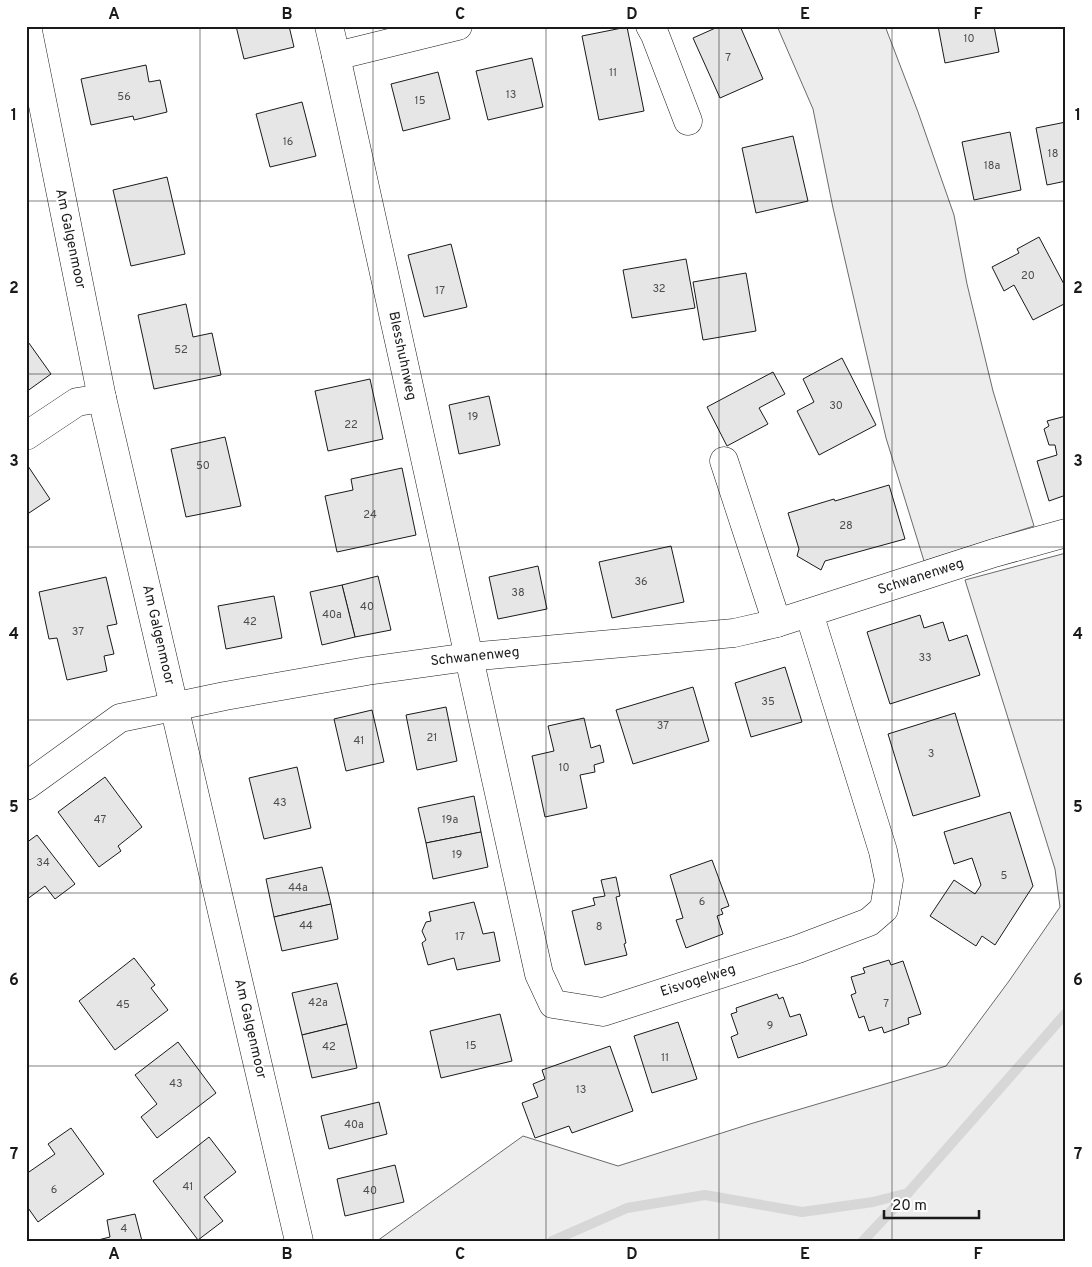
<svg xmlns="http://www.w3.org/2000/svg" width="1092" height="1267" font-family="Overpass,sans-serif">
	<rect width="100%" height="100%" fill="#fff"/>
	<!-- built -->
	<g fill="#ededed" stroke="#6a6a6a">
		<path d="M777 26H885L918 112 954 215 967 284 993 391 1034 526 924 561 886 438 833 208 813 109Z"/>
		<path d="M1066 553V1241H377L523 1136 618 1166 750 1124 946 1066 1009 981 1060 907 1055 869 965 580Z"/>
	</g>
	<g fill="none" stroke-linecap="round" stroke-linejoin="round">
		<!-- stream -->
		<g stroke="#d7d7d7" stroke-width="10">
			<path d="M552 1241 627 1208 705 1195 802 1212 873 1202 908 1193"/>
			<path d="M863 1241 908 1193 1066 1013"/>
		</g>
	</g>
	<!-- building -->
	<g fill="#e6e6e6" stroke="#1a1a1a">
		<path d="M236 26H289L294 47 244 59Z"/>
		<path d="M720 26H740L763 79 720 98 693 38Z"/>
		<path d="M938 26H994L999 52 945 63Z"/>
		<path d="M627 27 644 111 599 120 582 36Z"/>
		<path d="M532 58 543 107 488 120 476 71Z"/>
		<path d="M146 65 149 82 160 80 167 112 134 120 133 116 91 125 81 79Z"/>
		<path d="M438 72 450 119 403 131 391 84Z"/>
		<path d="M302 102 316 156 270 167 256 114Z"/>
		<path d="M1066 122V181L1047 185 1036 128Z"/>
		<path d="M1010 132 1021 190 974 200 962 142Z"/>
		<path d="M793 136 808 201 756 213 742 148Z"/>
		<path d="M167 177 185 254 131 266 113 190Z"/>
		<path d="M1039 237 1066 288V303L1033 320 1014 285 1004 291 992 267 1019 253 1017 249Z"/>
		<path d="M451 244 467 307 424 317 408 255Z"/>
		<path d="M686 259 695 308 632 318 623 270Z"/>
		<path d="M746 273 756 331 703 340 693 282Z"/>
		<path d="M186 304 193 337 212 333 221 375 154 389 138 315Z"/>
		<path d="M26 339 51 374 26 392Z"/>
		<path d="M842 358 876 425 819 455 797 411 814 402 803 379Z"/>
		<path d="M773 372 785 394 759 408 768 424 727 446 707 407Z"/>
		<path d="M370 379 383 439 328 451 315 391Z"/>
		<path d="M489 396 500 445 459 454 449 405Z"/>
		<path d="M1066 416V495L1049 501 1037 461 1057 455 1055 445H1049L1044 429 1049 426 1047 421Z"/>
		<path d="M225 437 241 506 186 517 171 449Z"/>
		<path d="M28 466 50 499 26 515V468Z"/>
		<path d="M402 468 416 535 337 552 325 496 353 490 351 479Z"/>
		<path d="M889 485 905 539 825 561 821 570 797 556 799 549 788 513 834 499 835 501Z"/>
		<path d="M671 546 684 602 612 618 599 562Z"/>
		<path d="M538 566 547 609 498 619 489 577Z"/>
		<path d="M378 576 391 630 355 637 342 585Z"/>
		<path d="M106 577 117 624 107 626 114 654 104 656 107 671 67 680 57 638 49 639 39 592Z"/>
		<path d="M342 585 355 637 322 645 310 592Z"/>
		<path d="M274 596 282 638 226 649 218 606Z"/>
		<path d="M920 615 924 628 943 622 949 641 967 635 980 675 890 704 867 632Z"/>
		<path d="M785 667 802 722 751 737 735 683Z"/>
		<path d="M693 687 709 741 633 764 616 710Z"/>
		<path d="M446 707 457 761 417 770 406 715Z"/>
		<path d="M372 710 384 762 346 771 334 719Z"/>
		<path d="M955 713 980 796 913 816 888 734Z"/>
		<path d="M584 718 591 748 600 745 604 762 594 765 595 772 580 775 587 808 545 817 532 756 554 751 548 726Z"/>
		<path d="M297 767 311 828 264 839 249 778Z"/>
		<path d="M105 777 142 827 118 846 121 851 99 867 58 812Z"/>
		<path d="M474 796 481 832 426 843 418 808Z"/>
		<path d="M1010 812 1033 886 995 945 982 936 976 946 930 916 954 880 975 894 981 885 972 858 954 864 944 832Z"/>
		<path d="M481 832 488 867 433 879 426 843Z"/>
		<path d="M37 835 75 884 55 899 45 886 26 900V843Z"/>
		<path d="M712 860 729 906 721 909 723 914 717 916 723 934 686 948 676 920 683 918 670 875Z"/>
		<path d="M322 867 331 904 274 917 266 879Z"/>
		<path d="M616 877 620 896 616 897 626 943 624 944 627 955 585 965 572 911 595 905 593 898 605 896 601 880Z"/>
		<path d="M474 902 483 934 494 932 500 961 457 970 454 958 428 965 422 943 426 940 422 931 426 922 431 921 429 912Z"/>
		<path d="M331 904 338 939 282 951 274 917Z"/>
		<path d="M134 958 155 985 151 988 168 1010 115 1050 79 1001Z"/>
		<path d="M889 960 891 965 903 961 921 1014 908 1018 909 1024 884 1033 882 1027 869 1031 864 1016 859 1018 851 995 856 993 851 977 865 973 863 968Z"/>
		<path d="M337 983 347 1024 302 1035 292 993Z"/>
		<path d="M777 994 779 999 783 997 790 1017 800 1014 807 1035 738 1058 731 1037 738 1034 731 1014 737 1012 736 1008Z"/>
		<path d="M500 1014 512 1061 441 1078 430 1031Z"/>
		<path d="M678 1022 697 1079 652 1093 634 1036Z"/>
		<path d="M347 1024 357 1068 312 1078 302 1035Z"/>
		<path d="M178 1042 216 1093 157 1138 141 1117 157 1104 135 1075Z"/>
		<path d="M610 1046 633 1111 572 1133 569 1126 535 1138 522 1103 538 1097 533 1084 545 1079 542 1070Z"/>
		<path d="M379 1102 387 1134 329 1149 321 1116Z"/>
		<path d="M71 1128 104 1174 38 1222 26 1205V1174L55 1154 48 1144Z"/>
		<path d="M209 1137 236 1172 204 1197 223 1221 198 1240 153 1181Z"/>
		<path d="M395 1165 404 1202 345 1216 337 1179Z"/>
		<path d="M135 1214 142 1241H94L110 1237 107 1220Z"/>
	</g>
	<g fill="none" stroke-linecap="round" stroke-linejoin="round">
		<defs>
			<g id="minor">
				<path d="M27 26 102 398 299 1241"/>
				<path d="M329 26 336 56"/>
				<path d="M458 26 336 56 539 974 553 1004 603 1012 798 949 869 922 884 909 889 880 883 851 809 613"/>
				<path d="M650 26 655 35 688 121"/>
				<path d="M26 436 77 402 102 398"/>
				<path d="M724 461 777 623"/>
				<path d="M26 786 120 718 225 696 367 671 468 657 734 633 777 623 994 553 1066 533"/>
			</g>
		</defs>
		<!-- minor casing -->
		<use href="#minor" stroke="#1a1a1a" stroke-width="29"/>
		<!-- minor -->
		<use href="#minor" stroke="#fff" stroke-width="28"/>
	</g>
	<!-- grid -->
	<path fill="none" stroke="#1a1a1a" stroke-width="1" stroke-opacity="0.55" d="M200 26V1241M373 26V1241M546 26V1241M719 26V1241M892 26V1241M26 201H1066M26 374H1066M26 547H1066M26 720H1066M26 893H1066M26 1066H1066"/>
	<g text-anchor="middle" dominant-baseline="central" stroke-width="4" stroke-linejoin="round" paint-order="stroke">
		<!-- number labels -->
		<g font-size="11" fill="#4d4d4d">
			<text x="969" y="39">10</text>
			<text x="728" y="58">7</text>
			<text x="613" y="73">11</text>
			<text x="511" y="95">13</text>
			<text x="124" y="97">56</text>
			<text x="420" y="101">15</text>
			<text x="288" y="142">16</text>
			<text x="1053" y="154">18</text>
			<text x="992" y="166">18a</text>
			<text x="1028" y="276">20</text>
			<text x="659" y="289">32</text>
			<text x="440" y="291">17</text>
			<text x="181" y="350">52</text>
			<text x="836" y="406">30</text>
			<text x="473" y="417">19</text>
			<text x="351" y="425">22</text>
			<text x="203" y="466">50</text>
			<text x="370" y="515">24</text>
			<text x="846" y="526">28</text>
			<text x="641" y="582">36</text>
			<text x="518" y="593">38</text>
			<text x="367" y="607">40</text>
			<text x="332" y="615">40a</text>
			<text x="250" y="622">42</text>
			<text x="78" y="632">37</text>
			<text x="925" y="658">33</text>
			<text x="768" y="702">35</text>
			<text x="663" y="726">37</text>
			<text x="432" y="738">21</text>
			<text x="359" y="741">41</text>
			<text x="931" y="754">3</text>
			<text x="564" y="768">10</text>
			<text x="280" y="803">43</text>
			<text x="100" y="820">47</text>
			<text x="450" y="820">19a</text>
			<text x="457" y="855">19</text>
			<text x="43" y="863">34</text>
			<text x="1004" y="876">5</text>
			<text x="298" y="888">44a</text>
			<text x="702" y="902">6</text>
			<text x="306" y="926">44</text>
			<text x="599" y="927">8</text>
			<text x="460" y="937">17</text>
			<text x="318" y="1003">42a</text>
			<text x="886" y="1004">7</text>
			<text x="123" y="1005">45</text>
			<text x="770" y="1026">9</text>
			<text x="471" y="1046">15</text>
			<text x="329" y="1047">42</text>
			<text x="665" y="1058">11</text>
			<text x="176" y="1084">43</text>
			<text x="581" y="1090">13</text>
			<text x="354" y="1125">40a</text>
			<text x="188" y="1187">41</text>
			<text x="54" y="1190">6</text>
			<text x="370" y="1191">40</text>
			<text x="124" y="1229">4</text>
		</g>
		<!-- street labels -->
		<g font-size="14" fill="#1a1a1a" stroke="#fff">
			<text transform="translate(70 239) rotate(78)">Am Galgenmoor</text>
			<text transform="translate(402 356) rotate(78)">Blesshuhnweg</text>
			<text transform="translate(921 577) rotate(-18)">Schwanenweg</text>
			<text transform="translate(158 635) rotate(77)">Am Galgenmoor</text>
			<text transform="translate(475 657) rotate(-6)">Schwanenweg</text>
			<text transform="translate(698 981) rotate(-18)">Eisvogelweg</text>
			<text transform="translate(250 1029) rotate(77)">Am Galgenmoor</text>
		</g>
	</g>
	<!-- border -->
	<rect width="1092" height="1267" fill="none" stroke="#ffffff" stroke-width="55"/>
	<!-- scale -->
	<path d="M884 1210v8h95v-8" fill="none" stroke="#1a1a1a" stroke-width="2.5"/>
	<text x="892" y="1210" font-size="15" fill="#1a1a1a" stroke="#ffffff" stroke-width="4" paint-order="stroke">20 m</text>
	<rect x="28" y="28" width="1036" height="1212" fill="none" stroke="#1a1a1a" stroke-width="2"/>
	<g font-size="16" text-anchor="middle" font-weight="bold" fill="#1a1a1a">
		<text x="114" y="19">A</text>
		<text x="287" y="19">B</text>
		<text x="460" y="19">C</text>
		<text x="632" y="19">D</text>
		<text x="805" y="19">E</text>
		<text x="978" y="19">F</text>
		<text x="14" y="120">1</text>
		<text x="1078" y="120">1</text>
		<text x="14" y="293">2</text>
		<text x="1078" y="293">2</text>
		<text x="14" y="466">3</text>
		<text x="1078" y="466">3</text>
		<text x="14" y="639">4</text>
		<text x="1078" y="639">4</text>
		<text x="14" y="812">5</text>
		<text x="1078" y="812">5</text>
		<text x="14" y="985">6</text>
		<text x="1078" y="985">6</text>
		<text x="14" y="1159">7</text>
		<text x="1078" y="1159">7</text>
		<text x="114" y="1259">A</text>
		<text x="287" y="1259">B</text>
		<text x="460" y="1259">C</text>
		<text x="632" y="1259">D</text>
		<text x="805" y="1259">E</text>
		<text x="978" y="1259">F</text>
	</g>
</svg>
